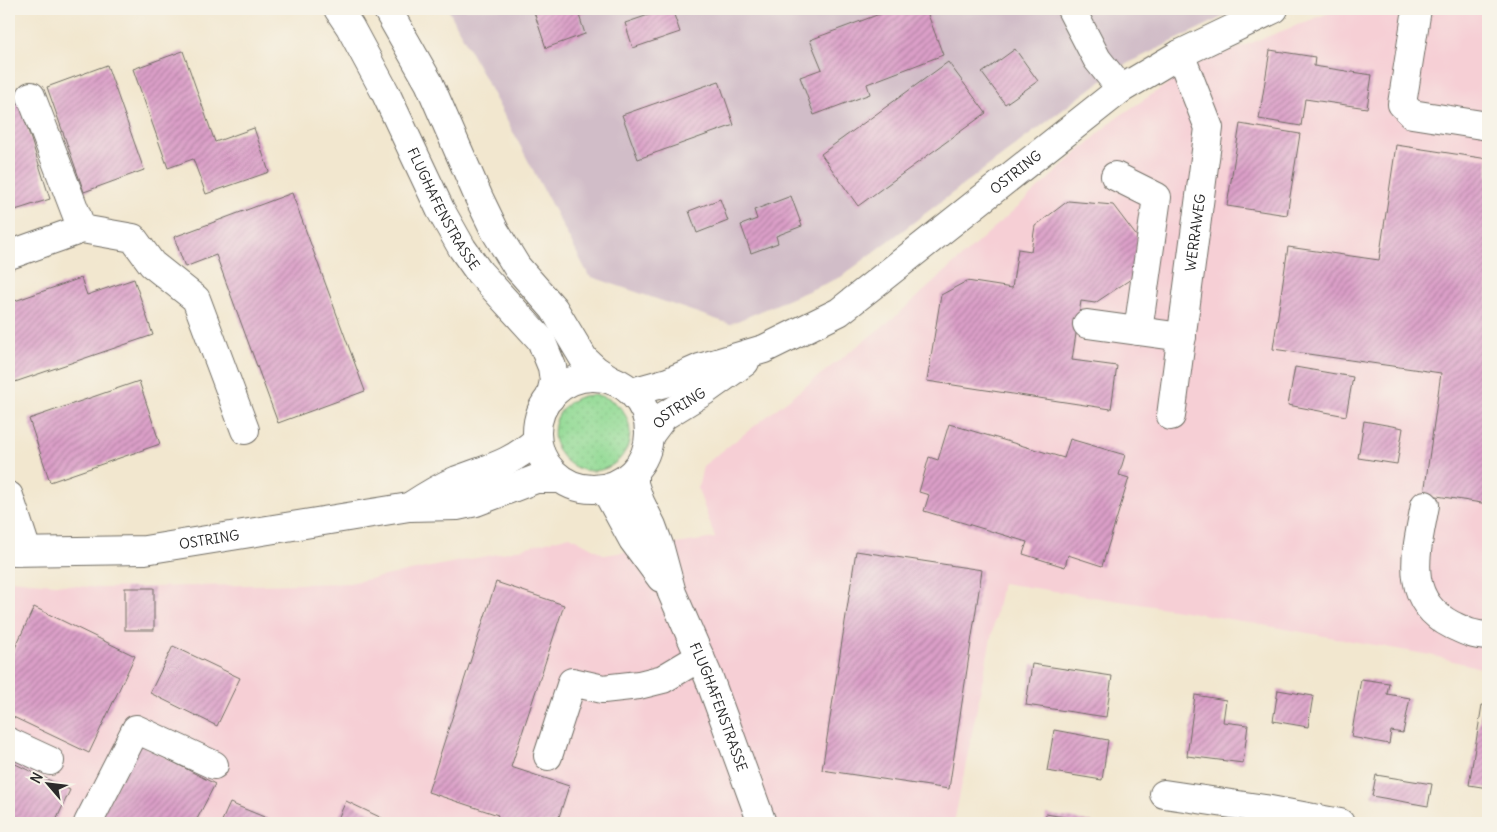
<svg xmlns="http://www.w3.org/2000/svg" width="1497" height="832" font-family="Delius,sans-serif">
	<defs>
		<pattern id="grass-dots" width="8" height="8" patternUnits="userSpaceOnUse" patternTransform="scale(1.25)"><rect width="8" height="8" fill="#92da94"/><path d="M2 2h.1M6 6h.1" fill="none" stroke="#7ebb80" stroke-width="1.8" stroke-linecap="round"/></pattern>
		<pattern id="building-hatch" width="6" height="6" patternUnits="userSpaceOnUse" patternTransform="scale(1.25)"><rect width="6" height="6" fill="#db9fc8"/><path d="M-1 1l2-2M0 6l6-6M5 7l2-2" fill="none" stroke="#b282a3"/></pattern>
	</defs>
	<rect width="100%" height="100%" fill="#f7f3e8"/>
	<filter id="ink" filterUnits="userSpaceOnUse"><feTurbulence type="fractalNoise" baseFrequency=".02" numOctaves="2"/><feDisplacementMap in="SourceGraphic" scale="10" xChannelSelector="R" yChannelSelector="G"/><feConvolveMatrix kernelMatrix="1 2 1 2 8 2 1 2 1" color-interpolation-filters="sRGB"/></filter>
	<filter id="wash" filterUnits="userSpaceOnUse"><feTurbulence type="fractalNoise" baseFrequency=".0096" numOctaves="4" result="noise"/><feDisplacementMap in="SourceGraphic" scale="20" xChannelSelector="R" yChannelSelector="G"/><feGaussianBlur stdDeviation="1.12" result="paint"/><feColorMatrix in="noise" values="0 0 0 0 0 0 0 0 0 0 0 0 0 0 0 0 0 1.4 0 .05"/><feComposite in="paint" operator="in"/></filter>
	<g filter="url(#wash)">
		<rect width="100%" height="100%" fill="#f2e7cf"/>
		<!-- built -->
		<path fill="#f6cfd5" d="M1339 9H1488V670L1430 655 1185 611 1002 583 954 823H9V580L100 588 349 583 507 552 570 536 605 555 715 538 698 489 703 466 896 316 1115 119 1199 63Z"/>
		<!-- industrial -->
		<path fill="#d1bdc8" d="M448 9H1239L1118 68 841 277 730 324 589 276Z"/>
		<!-- grass -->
		<circle fill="url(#grass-dots)" stroke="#5e8260" cx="592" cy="433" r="38"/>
		<g id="blocks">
			<!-- building -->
			<g fill="url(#building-hatch)">
				<path d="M533 9H596L579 15 585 34 546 48Z"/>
				<path d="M666 9H672L680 32 633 48 625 23Z"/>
				<path d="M893 9H926L943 55 867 84 870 94 814 115 800 77 822 69 810 40Z"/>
				<path d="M1015 49 1038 81 1005 104 982 73Z"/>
				<path d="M1270 50 1315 57 1314 66 1372 75 1367 108 1305 99 1301 126 1259 119Z"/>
				<path d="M183 51 215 142 254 128 269 172 206 194 193 159 168 168 133 69Z"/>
				<path d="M948 62 986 113 858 206 821 154Z"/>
				<path d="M107 65 144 170 84 192 47 87Z"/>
				<path d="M719 81 734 125 638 159 622 115Z"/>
				<path d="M14 86 50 199 9 212V88Z"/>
				<path d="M1240 124 1300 134 1287 215 1227 206Z"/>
				<path d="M1396 145 1488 159V504L1424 494 1441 373 1273 349 1288 247 1379 260Z"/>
				<path d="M292 193 365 391 278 423 216 255 185 267 174 237Z"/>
				<path d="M791 196 802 226 776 236 778 243 751 253 741 225 757 219 754 210Z"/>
				<path d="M720 199 728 221 697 233 689 211Z"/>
				<path d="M1068 201 1113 205 1138 238 1131 279 1095 303 1081 301 1072 360 1117 366 1111 409 927 381 941 295 967 281 1012 288 1018 249 1031 251 1035 226Z"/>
				<path d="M81 278 87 295 134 279 153 335 9 384V303Z"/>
				<path d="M1295 367 1353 377 1346 416 1288 405Z"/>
				<path d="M139 381 160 444 50 482 29 419Z"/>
				<path d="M1364 421 1403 428 1397 464 1358 458Z"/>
				<path d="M949 424 1064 458 1070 439 1125 455 1119 475 1129 478 1102 566 1068 555 1065 567 1023 554 1027 542 924 511 929 495 919 492 929 457 938 460Z"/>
				<path d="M856 551 982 570 949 789 822 770Z"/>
				<path d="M496 582 564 605 511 767 569 786 557 823H495L498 815 428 792Z"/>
				<rect x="125" y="588" width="29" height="42"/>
				<path d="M34 607 135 656 89 753 9 715V661Z"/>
				<path d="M173 646 240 678 217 726 150 693Z"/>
				<path d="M1032 664 1112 676 1106 717 1026 705Z"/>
				<path d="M1361 679 1389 683 1387 694 1410 698 1403 733 1391 731 1389 744 1351 737Z"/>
				<path d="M1278 690 1313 696 1308 727 1273 721Z"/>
				<path d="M1195 695 1226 700 1223 722 1248 725 1243 763 1187 756Z"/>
				<path d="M1482 705 1488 706V788L1469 785Z"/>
				<path d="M1054 730 1108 740 1102 780 1047 771Z"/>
				<path d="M139 744 215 784 195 823H97Z"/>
				<path d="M9 761 70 790 55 823H9Z"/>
				<path d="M1376 775 1432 784 1428 806 1372 796Z"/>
				<path d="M346 801 388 821 386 823H336Z"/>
				<path d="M230 803 279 823H221Z"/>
				<path d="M1046 814 1093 822V823H1045Z"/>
			</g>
		</g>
	</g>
	<g filter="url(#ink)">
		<use href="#blocks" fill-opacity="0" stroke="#716d64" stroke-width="1"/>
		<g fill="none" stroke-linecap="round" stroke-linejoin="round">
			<defs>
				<g id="minor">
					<path id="s1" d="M338 9 350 27 385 92 440 209 462 248 479 272 541 340 552 367 554 381 550 398"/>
					<path d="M387 9 429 83 479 198 495 231 517 267 554 309 584 359 596 370 613 381"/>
					<path d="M1071 9 1097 59 1121 89"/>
					<path d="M1417 9 1402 104 1412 114 1488 126"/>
					<path d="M31 96 82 229"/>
					<path d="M1115 176 1157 197 1138 331"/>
					<path d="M9 255 82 229 133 238 152 264 196 299 245 430"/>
					<path d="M1087 324 1182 337"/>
					<circle cx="593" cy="433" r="56"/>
					<path id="s2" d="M632 392 668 382 700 368 764 349 839 312 1121 89 1180 54 1274 9"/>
					<path id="s3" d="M1171 416 1209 128 1180 54"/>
					<path id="s4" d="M649 436 664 416 703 392 745 362"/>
					<path id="s5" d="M634 472V484L640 502 652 526 659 545 672 593 709 678 762 823"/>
					<path d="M600 489 609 496 633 540 661 578"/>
					<path d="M9 496 27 551"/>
					<path d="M1425 505C1417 550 1401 599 1452 625 1467 632 1472 635 1488 636"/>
					<path d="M409 507C424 497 440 487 457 480 489 468 511 464 537 440"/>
					<path id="s6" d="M9 552 145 550 409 507 457 506 476 502 536 479H560"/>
					<path d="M9 742 50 761"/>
					<path d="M548 756 572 682 603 689 639 685 663 679 700 657"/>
					<path d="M1164 794 1265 809 1340 823"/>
					<path d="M88 823 136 729 214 765"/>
				</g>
			</defs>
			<!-- minor casing -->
			<use href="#minor" stroke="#716d64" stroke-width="30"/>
			<!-- minor -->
			<use href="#minor" stroke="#fff" stroke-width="28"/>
		</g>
	</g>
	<g text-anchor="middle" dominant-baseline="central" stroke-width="4" stroke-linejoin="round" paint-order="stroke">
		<!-- street labels -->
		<g font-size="14" fill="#2b2b2b" stroke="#f7f3e8">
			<text stroke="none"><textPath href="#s2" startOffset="448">OSTRING</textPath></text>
			<text stroke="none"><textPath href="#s1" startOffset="226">FLUGHAFENSTRASSE</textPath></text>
			<text stroke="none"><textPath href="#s3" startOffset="185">WERRAWEG</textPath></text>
			<text stroke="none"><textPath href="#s4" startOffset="42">OSTRING</textPath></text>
			<text stroke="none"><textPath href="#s6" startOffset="201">OSTRING</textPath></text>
			<text stroke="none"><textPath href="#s5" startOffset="251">FLUGHAFENSTRASSE</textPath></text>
		</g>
	</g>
	<!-- margin -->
	<rect width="1497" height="832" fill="none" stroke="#f7f3e8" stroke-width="30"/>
	<!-- north arrow -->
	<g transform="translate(48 784) rotate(298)" stroke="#f7f3e8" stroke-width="4" paint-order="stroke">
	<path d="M0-4L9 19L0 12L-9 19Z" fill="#2b2b2b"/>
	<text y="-8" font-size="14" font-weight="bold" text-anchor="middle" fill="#2b2b2b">N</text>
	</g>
</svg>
